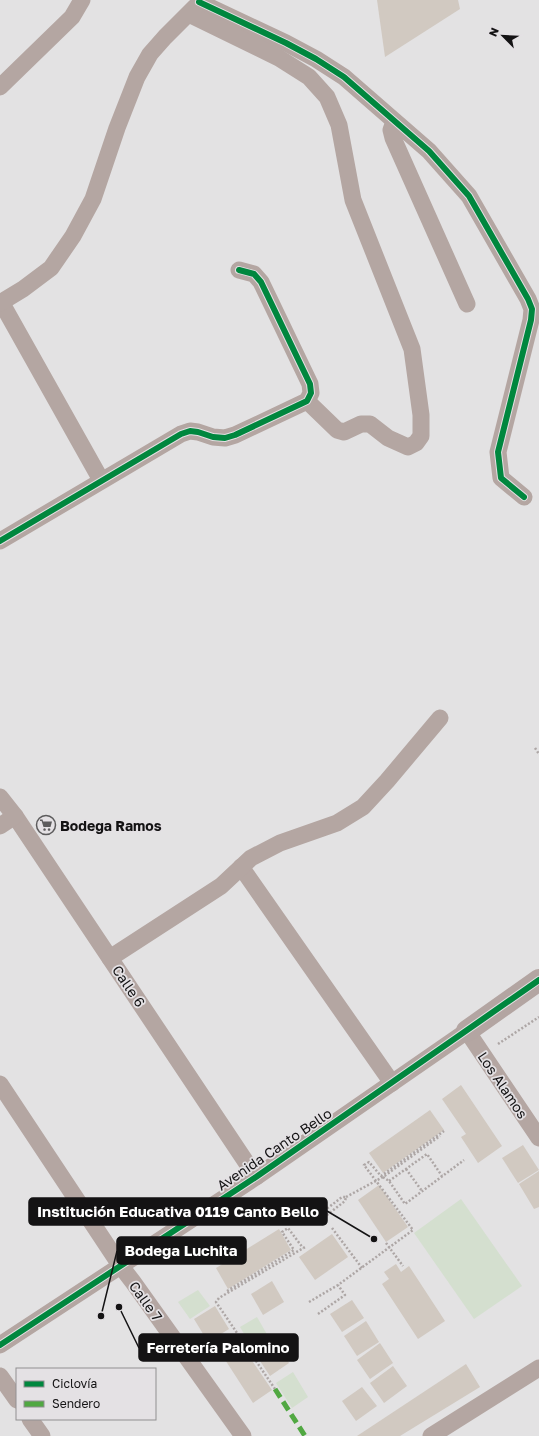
<svg xmlns="http://www.w3.org/2000/svg" width="539" height="1436" font-family="'Golos Text',sans-serif">
	<rect width="100%" height="100%" fill="#e3e2e3"/>
	<!-- green -->
	<g fill="#d4dfcf">
		<path d="M461 1199 522 1286 474 1319 414 1233Z"/>
		<path d="M198 1290 210 1306 190 1319 178 1302Z"/>
		<path d="M257 1317 268 1336 251 1346 240 1327Z"/>
		<path d="M293 1372 308 1397 292 1408 276 1383Z"/>
	</g>
	<!-- building -->
	<g fill="#d1c9c1">
		<path d="M377 0H458L460 9 385 57Z"/>
		<path d="M461 1085 502 1146 478 1163 461 1137 466 1134 442 1099Z"/>
		<path d="M430 1110 444 1130 383 1173 369 1153Z"/>
		<path d="M523 1145 539 1170 518 1183 502 1158Z"/>
		<path d="M539 1171V1207L534 1209 519 1184Z"/>
		<path d="M379 1185 408 1227 386 1242 358 1200Z"/>
		<path d="M279 1229 291 1250 228 1289 216 1268Z"/>
		<path d="M332 1234 348 1257 315 1280 299 1257Z"/>
		<path d="M396 1264 401 1272 409 1266 445 1321 418 1339 382 1284 389 1279 384 1272Z"/>
		<path d="M272 1281 284 1302 263 1315 251 1294Z"/>
		<path d="M352 1300 364 1318 342 1332 330 1314Z"/>
		<path d="M215 1306 229 1329 208 1342 194 1319Z"/>
		<path d="M366 1321 379 1342 357 1356 344 1336Z"/>
		<path d="M240 1343 272 1390 253 1403 222 1355Z"/>
		<path d="M276 1343 289 1363 270 1376 256 1355Z"/>
		<path d="M380 1343 393 1363 370 1379 357 1360Z"/>
		<path d="M466 1364 480 1387 400 1436H357Z"/>
		<path d="M393 1366 407 1386 384 1403 370 1383Z"/>
		<path d="M362 1387 377 1406 356 1421 342 1401Z"/>
	</g>
	<g fill="none" stroke-linecap="round" stroke-linejoin="round">
		<!-- path -->
		<g stroke="#ada6a5" stroke-width="2.5" stroke-dasharray="2 2" stroke-linecap="butt">
			<path d="M535 748 539 754"/>
			<path d="M498 1044 539 1017"/>
			<path d="M406 1169 422 1191"/>
			<path d="M383 1177 389 1181 405 1204 464 1160"/>
			<path d="M389 1181 427 1154 442 1176"/>
			<path d="M346 1197 383 1177 440 1136"/>
			<path d="M324 1211 342 1197H346L345 1201 327 1215"/>
			<path d="M332 1228 362 1268"/>
			<path d="M386 1243 403 1266"/>
			<path d="M227 1291 294 1250 282 1232 288 1228 303 1248"/>
			<path d="M309 1302 338 1285 413 1230 364 1165 369 1162 381 1176 444 1131"/>
			<path d="M318 1314 345 1295 338 1285"/>
			<path d="M275 1389 216 1302 219 1298 305 1247"/>
		</g>
		<!-- street -->
		<g stroke="#b4a6a2" stroke-width="17">
			<path d="M199 2 286 43 316 59 344 77 429 151 469 196 528 299 532 309 531 320 498 452 501 478 524 497"/>
			<path d="M189 14 279 58 309 77 327 97 339 125 353 200 412 349 421 415V436L416 443 408 447 388 438 370 424H361L344 432 337 430 307 401"/>
			<path d="M0 87 72 17 82 0"/>
			<path d="M394 122 391 130 393 138 467 304"/>
			<path d="M1 302 101 480"/>
			<path d="M0 303 23 289 51 268 73 236 93 199 117 128 137 77 150 54 165 37 195 7"/>
			<path d="M0 541 181 434 190 431 198 432 213 437 225 438 235 435 307 401 311 393 310 384 261 282 254 274 239 270"/>
			<path d="M0 797 15 816 256 1177"/>
			<path d="M0 826 15 816"/>
			<path d="M241 867 392 1083"/>
			<path d="M110 958 221 886 251 858 280 843 337 823 363 807 387 781 440 718"/>
			<path d="M0 1084 120 1265 133 1282 243 1436"/>
			<path d="M0 1345 256 1177 467 1031 539 1138"/>
			<path d="M0 1376 17 1400"/>
			<path d="M30 1419 42 1436"/>
			<path d="M431 1436 539 1368"/>
		</g>
		<!-- secondary -->
		<path stroke="#b3a5a2" stroke-width="22" d="M467 1031 539 980"/>
		<!-- quiet -->
		<path stroke="#51a842" stroke-width="5" stroke-dasharray="10 5" stroke-linecap="butt" d="M275 1389 305 1436"/>
		<defs>
			<g id="cycleway">
				<path d="M199 2 286 43 316 59 344 77 429 151 469 196 528 299 532 309 531 320 498 452 501 478 524 497"/>
				<path d="M0 541 181 434 190 431 198 432 213 437 225 438 235 435 307 401 311 393 310 384 261 282 254 274 239 270"/>
				<path d="M0 1345 256 1177 539 980"/>
			</g>
		</defs>
		<!-- cycleway casing -->
		<use href="#cycleway" stroke="#e4e1e4" stroke-width="8"/>
		<!-- cycleway -->
		<use href="#cycleway" stroke="#00873e" stroke-width="6"/>
	</g>
	<!-- icons -->
	<defs>
		<symbol id="supermarket-ring" viewBox="-11 -11 22 22"><circle r="9.5" fill="#e4e1e4" stroke="#5c5b5c" stroke-width="1.5"/><path d="M-6-5.5h2.5l.6 2H6L4.5 2H-2.5L-4.4-4H-6ZM-1.5 3.2a1.3 1.3 0 1 0 .1 0ZM3 3.2a1.3 1.3 0 1 0 .1 0Z" fill="#5c5b5c"/></symbol>
	</defs>
	<g fill-rule="evenodd">
		<use href="#supermarket-ring" x="35" y="814" width="22" height="22"/>
	</g>
	<g text-anchor="middle" dominant-baseline="central" stroke-width="3.5" stroke-linejoin="round" paint-order="stroke">
		<!-- poi labels -->
		<g font-size="14" font-weight="bold" fill="#141314" stroke="#e4e1e4" text-anchor="start">
			<text x="60" y="825">Bodega Ramos</text>
		</g>
		<!-- street labels -->
		<g font-size="14" fill="#141314" stroke="#e4e1e4">
			<text transform="translate(129 986) rotate(56)">Calle 6</text>
			<text transform="translate(503 1085) rotate(56)">Los Alamos</text>
			<text transform="translate(274 1149) rotate(-34)">Avenida Canto Bello</text>
			<text transform="translate(146 1301) rotate(54)">Calle 7</text>
		</g>
	</g>
	<!-- callouts -->
	<path fill="none" stroke="#141314" stroke-width="1.5" d="M374 1239L327 1211M101 1316L117 1251M119 1307L139 1348"/>
	<g fill="#141314" stroke="#e4e1e4" stroke-width="1.5">
		<circle cx="374" cy="1239" r="4"/>
		<circle cx="101" cy="1316" r="4"/>
		<circle cx="119" cy="1307" r="4"/>
	</g>
	<g fill="#141314" stroke="#141314" stroke-width="1.5">
		<rect x="29" y="1198" width="298" height="27" rx="4"/>
		<rect x="117" y="1237" width="129" height="27" rx="4"/>
		<rect x="139" y="1334" width="159" height="27" rx="4"/>
	</g>
	<g font-size="15" text-anchor="middle" font-weight="bold" fill="#fff">
		<text x="178" y="1217">Institución Educativa 0119 Canto Bello</text>
		<text x="181" y="1256">Bodega Luchita</text>
		<text x="218" y="1353">Ferretería Palomino</text>
	</g>
	<!-- legend -->
	<rect x="16" y="1368" width="140" height="52" fill="#e4e1e4" stroke="#918f91"/>
	<rect x="24" y="1381" width="20" height="6" fill="#00873e" stroke="#918f91"/>
	<text x="52" y="1388" font-size="12" fill="#141314">Ciclovía</text>
	<rect x="24" y="1401" width="20" height="6" fill="#51a842" stroke="#918f91"/>
	<text x="52" y="1408" font-size="12" fill="#141314">Sendero</text>
	<!-- north arrow -->
	<g transform="translate(503 36) rotate(294)" stroke="#e4e1e4" stroke-width="3" paint-order="stroke">
	<path d="M0-3L7 15L0 10L-7 15Z" fill="#141314"/>
	<text y="-6" font-size="11" font-weight="bold" text-anchor="middle" fill="#141314">N</text>
	</g>
</svg>
